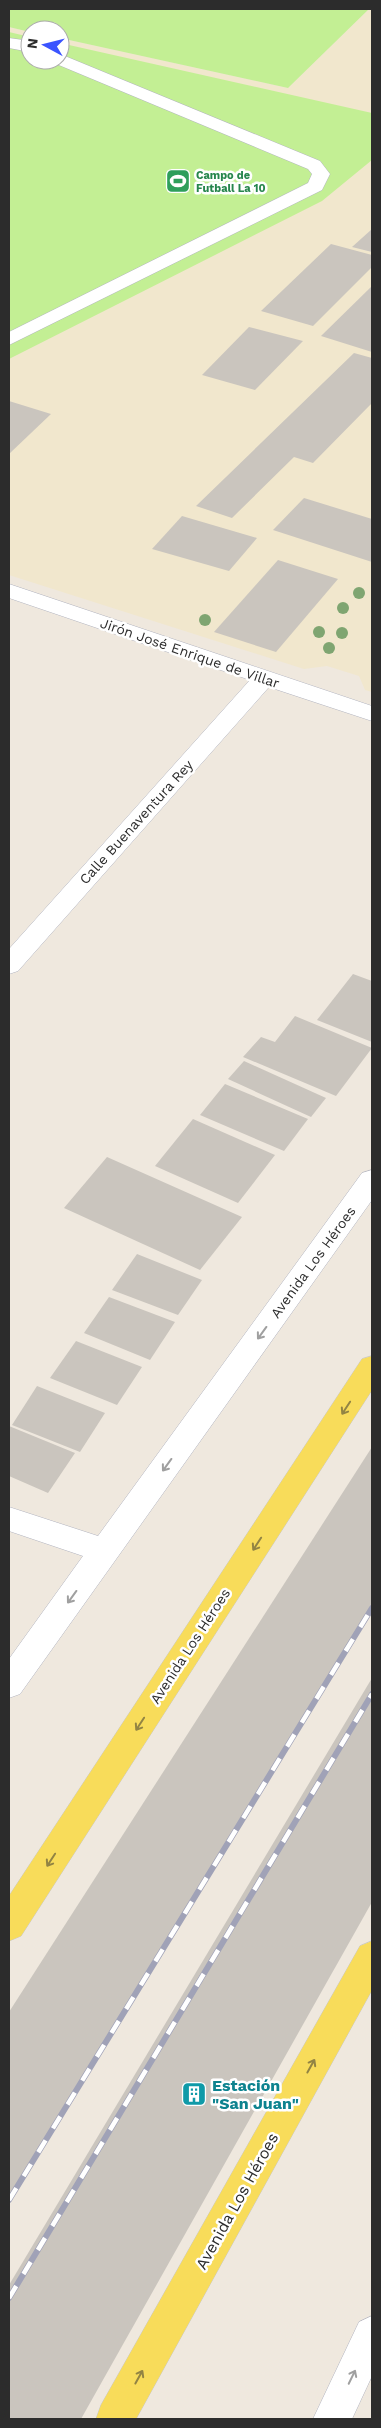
<svg xmlns="http://www.w3.org/2000/svg" width="381" height="2428" font-family="'Work Sans',sans-serif">
	<rect width="100%" height="100%" fill="#efe8de"/>
	<!-- education -->
	<path fill="#f1e7cd" d="M369 9H372V229L353 247 372 252V692L365 690 359 676 327 666 304 669 9 575V27L30 32V60H60V38L288 88Z"/>
	<!-- pitch -->
	<g fill="#c3ef94">
		<path d="M9 9H369L288 88 60 38V30L30 32 9 27Z"/>
		<path d="M9 32 30 37V60H60V43L372 113V160L322 201 9 359Z"/>
	</g>
	<!-- building -->
	<g fill="#cac5be">
		<path d="M372 229V252L352 247Z"/>
		<path d="M331 244 372 255V267L313 326 261 311Z"/>
		<path d="M372 286V352L321 336Z"/>
		<path d="M249 327 303 341 255 390 202 375Z"/>
		<path d="M354 353 372 358V403L313 463 294 457 232 518 196 506Z"/>
		<path d="M9 401 51 414 9 454Z"/>
		<path d="M304 498 372 519V562L273 530Z"/>
		<path d="M182 516 257 538 229 571 152 549Z"/>
		<path d="M278 560 338 579 276 652 214 632Z"/>
		<path d="M353 974 372 981V1042L317 1020Z"/>
		<path d="M295 1016 372 1048 336 1096 243 1057 261 1037 275 1042Z"/>
		<path d="M244 1061 326 1098 311 1117 228 1079Z"/>
		<path d="M225 1084 308 1119 284 1151 200 1115Z"/>
		<path d="M193 1119 275 1155 238 1203 155 1166Z"/>
		<path d="M107 1157 242 1217 200 1270 64 1208Z"/>
		<path d="M137 1254 202 1280 178 1315 112 1290Z"/>
		<path d="M109 1297 175 1322 150 1360 84 1333Z"/>
		<path d="M76 1341 142 1367 117 1405 50 1378Z"/>
		<path d="M37 1386 105 1413 80 1452 12 1425Z"/>
		<path d="M9 1426 75 1453 48 1493 9 1476Z"/>
		<path d="M372 1447V1610L9 2203V2012Z"/>
		<path d="M372 1678V1902L81 2419H9V2285Z"/>
	</g>
	<g fill="none" stroke-linecap="round" stroke-linejoin="round">
		<defs>
			<g id="minor">
				<path d="M9 38 30 41V52L9 48Z"/>
				<path d="M60 54 320 161 330 174 322 190 9 345V332L308 183 312 174 308 169 54 63 52 60H60Z"/>
				<path d="M9 584 372 706V721L269 687 18 971 9 974V949L250 680 9 598Z"/>
				<path d="M372 1170V1200L20 1694 9 1698V1659L83 1556 9 1531V1507L98 1536 362 1173Z"/>
				<path d="M372 2316V2376L352 2419H313L359 2322Z"/>
			</g>
			<g id="major">
				<path d="M372 1356V1390L21 1936 9 1941V1896L362 1359Z"/>
				<path d="M372 1941V1990L136 2419H96L101 2405 360 1946Z"/>
			</g>
		</defs>
		<!-- minor casing -->
		<use href="#minor" stroke="#b2b4c0" stroke-width="1"/>
		<!-- major casing -->
		<use href="#major" stroke="#c8c8c8" stroke-width="1"/>
		<!-- minor -->
		<use href="#minor" fill="#fff" fill-rule="evenodd"/>
		<!-- major -->
		<use href="#major" fill="#f8dc5a" fill-rule="evenodd"/>
		<defs>
			<g id="rail">
				<path d="M9 2200 372 1608"/>
				<path d="M9 2298 372 1694"/>
			</g>
		</defs>
		<!-- rail casing -->
		<use href="#rail" stroke="#a0a2b7" stroke-width="6"/>
		<!-- rail -->
		<use href="#rail" stroke="#fff" stroke-width="4.5" stroke-dasharray="14" stroke-linecap="butt"/>
	</g>
	<!-- trees -->
	<g fill="#7fa571">
		<circle cx="359" cy="593" r="6"/>
		<circle cx="343" cy="608" r="6"/>
		<circle cx="205" cy="620" r="6"/>
		<circle cx="319" cy="632" r="6"/>
		<circle cx="342" cy="633" r="6"/>
		<circle cx="329" cy="648" r="6"/>
	</g>
	<!-- one-way arrows -->
	<defs><path id="oneway-shaft" d="M-6 0H5M1.5-3L5.5 0L1.5 3" fill="none" stroke-width="1.6" stroke-linecap="round" stroke-linejoin="round" transform="scale(1.25)"/></defs>
	<g stroke="#a0a0a0">
		<use href="#oneway-shaft" transform="translate(262 1333) rotate(126)"/>
		<use href="#oneway-shaft" transform="translate(167 1465) rotate(126)"/>
		<use href="#oneway-shaft" transform="translate(72 1597) rotate(126)"/>
		<use href="#oneway-shaft" transform="translate(352 2377) rotate(-64)"/>
	</g>
	<g stroke="#928443">
		<use href="#oneway-shaft" transform="translate(346 1408) rotate(123)"/>
		<use href="#oneway-shaft" transform="translate(257 1544) rotate(123)"/>
		<use href="#oneway-shaft" transform="translate(140 1724) rotate(123)"/>
		<use href="#oneway-shaft" transform="translate(51 1860) rotate(123)"/>
		<use href="#oneway-shaft" transform="translate(311 2066) rotate(-61)"/>
		<use href="#oneway-shaft" transform="translate(139 2377) rotate(-61)"/>
	</g>
	<!-- icons -->
	<defs>
		<symbol id="stadium-square" viewBox="-11 -11 22 22"><rect x="-9" y="-9" width="18" height="18" rx="4" fill="#2e9e5b" stroke="#fff"/><path d="M0-5a6.5 5 0 1 0 0 10a6.5 5 0 1 0 0-10ZM-3.5-1.8h7v3.6h-7Z" fill="#fff"/></symbol>
		<symbol id="building-square" viewBox="-11 -11 22 22"><rect x="-9" y="-9" width="18" height="18" rx="4" fill="#0f9aa8" stroke="#fff"/><path d="M-4-6H4V6H1V3H-1V6H-4ZM-2.5-4.3h1.7v1.8h-1.7ZM.8-4.3h1.7v1.8H.8ZM-2.5-1h1.7V.8h-1.7ZM.8-1h1.7V.8H.8Z" fill="#fff"/></symbol>
	</defs>
	<g fill-rule="evenodd">
		<use href="#stadium-square" x="164" y="167" width="28" height="28"/>
		<use href="#building-square" x="180" y="2080" width="28" height="28"/>
	</g>
	<g text-anchor="middle" dominant-baseline="central" stroke-width="5" stroke-linejoin="round" paint-order="stroke">
		<!-- far-leisure labels -->
		<g font-size="11" font-weight="bold" fill="#27864d" stroke="#fff" text-anchor="start">
			<text x="196" y="175">Campo de<tspan x="196" dy="13">Futball La 10</tspan></text>
		</g>
		<!-- street labels -->
		<g font-size="14" fill="#2c2c2c" stroke="#fff">
			<text transform="translate(190 653) rotate(19)">Jirón José Enrique de Villar</text>
			<text transform="translate(136 822) rotate(-48)">Calle Buenaventura Rey</text>
			<text transform="translate(313 1262) rotate(-54)">Avenida Los Héroes</text>
			<text transform="translate(190 1646) rotate(-57)">Avenida Los Héroes</text>
		</g>
		<!-- near-culture labels -->
		<g font-size="16" font-weight="bold" fill="#0d838f" stroke="#fff" text-anchor="start">
			<text x="212" y="2085">Estación<tspan x="212" dy="18">"San Juan"</tspan></text>
		</g>
		<!-- near-street labels -->
		<g font-size="16" fill="#2c2c2c" stroke="#fff">
			<text transform="translate(237 2201) rotate(-61)">Avenida Los Héroes</text>
		</g>
	</g>
	<!-- border -->
	<rect width="381" height="2428" fill="none" stroke="#2c2c2c" stroke-width="20"/>
	<!-- north arrow -->
	<g transform="translate(45 45) rotate(277)"><circle r="24" fill="#ffffff" stroke="#ababab"/>
	<path d="M0-4L9 19L0 12L-9 19Z" fill="#3b54ff"/>
	<text y="-8" font-size="14" font-weight="bold" text-anchor="middle" fill="#2c2c2c">N</text>
	</g>
</svg>
